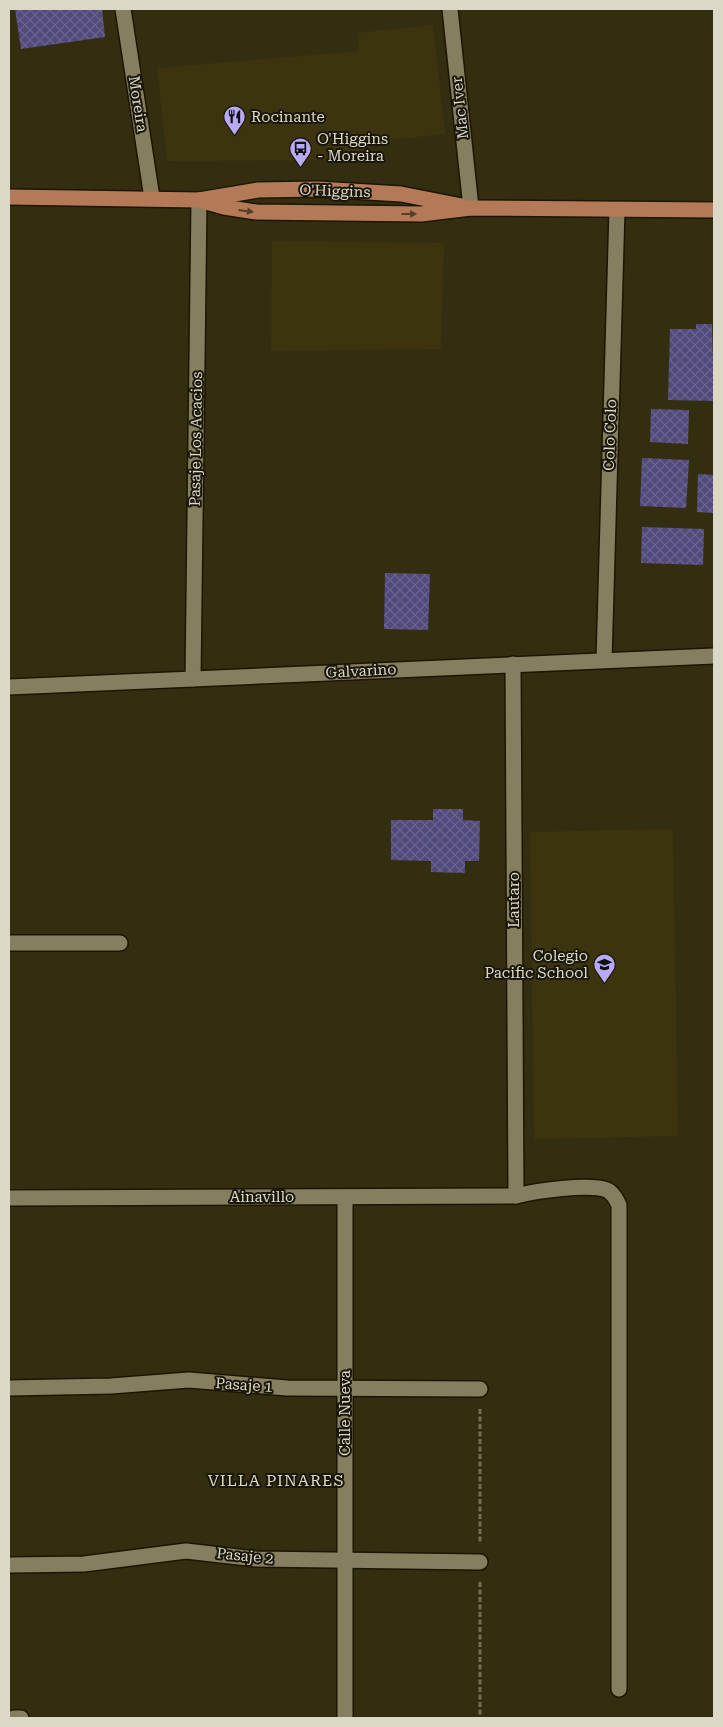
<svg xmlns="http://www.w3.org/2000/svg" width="723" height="1727" font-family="'Roboto Serif',serif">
	<defs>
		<pattern id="building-cross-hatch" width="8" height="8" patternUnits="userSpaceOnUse" patternTransform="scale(1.25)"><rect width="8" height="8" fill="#514a7d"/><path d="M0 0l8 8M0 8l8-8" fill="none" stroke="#69638e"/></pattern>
	</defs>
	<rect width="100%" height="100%" fill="#342e11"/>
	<!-- built -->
	<g fill="#3c340f">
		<path d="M433 25 445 134 368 142V160L167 161 157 68 359 51 357 33Z"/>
		<path d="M272 241 444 243 441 349 271 351Z"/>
		<path d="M673 829 678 1136 534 1139 530 832Z"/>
	</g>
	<!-- building -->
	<g fill="url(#building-cross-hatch)">
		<path d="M15 9H102L105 37 21 49Z"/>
		<path d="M696 324H712L714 401 668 400 670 329H696Z"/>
		<path d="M651 409 689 410 688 444 650 442Z"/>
		<path d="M642 458 689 460 686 508 640 506Z"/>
		<path d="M698 474 714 475V513L697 512Z"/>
		<path d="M642 527 704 529 703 565 641 563Z"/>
		<path d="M385 573 430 574 428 630 384 629Z"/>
		<path d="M433 809H463V820L480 821 479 861H465V873L431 872V861L391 860V820H433Z"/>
	</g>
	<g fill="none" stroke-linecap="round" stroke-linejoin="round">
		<defs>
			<g id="minor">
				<path d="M123 9 152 198"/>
				<path d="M450 9 471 208"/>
				<path d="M604 660 617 210"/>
				<path d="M513 664 516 1196"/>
				<path d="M193 679 199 200"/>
				<path d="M9 687 714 656"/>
				<path d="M9 943H120"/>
				<path d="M345 1197V1718"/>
				<path d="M9 1198 516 1196C535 1191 589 1183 607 1190 613 1193 616 1199 619 1205V1689"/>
				<path d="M9 1388 111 1386 189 1380 287 1388 480 1389"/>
				<path d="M11 1565 84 1564 186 1551 256 1559 480 1562"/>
				<path d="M14 1718H21"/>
			</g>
			<g id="major">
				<path d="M9 197 199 200 258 190 318 189 401 194 462 206"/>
				<path d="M199 200 224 207 256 212 421 214 471 208 714 210"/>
			</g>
		</defs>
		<!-- minor casing -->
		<use href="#minor" stroke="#1b1600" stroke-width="18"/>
		<!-- major casing -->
		<use href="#major" stroke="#1b1600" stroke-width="18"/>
		<!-- path -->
		<g stroke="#726d55" stroke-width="3" stroke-dasharray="5 2.5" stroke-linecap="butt">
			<path d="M480 1409V1543"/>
			<path d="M480 1582V1718"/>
		</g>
		<!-- minor -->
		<use href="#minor" stroke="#857e5f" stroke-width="15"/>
		<!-- major -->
		<use href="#major" stroke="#b47a57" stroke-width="15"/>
	</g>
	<!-- one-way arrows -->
	<defs><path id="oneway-solid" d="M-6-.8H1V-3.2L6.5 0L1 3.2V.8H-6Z" transform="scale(1.25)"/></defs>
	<g fill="#573e29">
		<use href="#oneway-solid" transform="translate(246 211) rotate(7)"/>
		<use href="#oneway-solid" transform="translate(409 214)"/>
	</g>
	<!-- icons -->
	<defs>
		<symbol id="restaurant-pin" viewBox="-11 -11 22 30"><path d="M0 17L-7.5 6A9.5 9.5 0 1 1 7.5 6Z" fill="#baaaf6" stroke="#19160a"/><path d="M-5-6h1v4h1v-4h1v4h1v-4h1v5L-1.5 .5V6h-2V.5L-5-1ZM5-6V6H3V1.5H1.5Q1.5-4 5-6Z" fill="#111"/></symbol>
		<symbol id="bus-pin" viewBox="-11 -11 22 30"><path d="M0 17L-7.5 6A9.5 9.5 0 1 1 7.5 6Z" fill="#baaaf6" stroke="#19160a"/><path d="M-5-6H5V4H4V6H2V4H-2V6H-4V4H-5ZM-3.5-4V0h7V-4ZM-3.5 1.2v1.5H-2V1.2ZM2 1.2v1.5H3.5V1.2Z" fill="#111"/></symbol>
		<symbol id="school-pin" viewBox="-11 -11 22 30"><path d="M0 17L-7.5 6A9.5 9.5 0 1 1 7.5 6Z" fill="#baaaf6" stroke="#19160a"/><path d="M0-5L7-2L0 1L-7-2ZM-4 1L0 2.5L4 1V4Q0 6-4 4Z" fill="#111"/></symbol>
	</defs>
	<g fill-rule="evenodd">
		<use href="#restaurant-pin" x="222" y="104" width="25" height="34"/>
		<use href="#bus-pin" x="288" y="136" width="25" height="34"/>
		<use href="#school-pin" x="592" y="952" width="25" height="34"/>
	</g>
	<g text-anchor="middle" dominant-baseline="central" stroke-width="4" stroke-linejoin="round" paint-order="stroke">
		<!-- street labels -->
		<g font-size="15" fill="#dcd8c8" stroke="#19160a">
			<text transform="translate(138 104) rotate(81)">Moreira</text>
			<text transform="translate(460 108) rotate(-96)">Mac Iver</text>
			<text transform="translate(335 191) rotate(2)">O'Higgins</text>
			<text transform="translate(610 435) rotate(-88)">Colo Colo</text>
			<text transform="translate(196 439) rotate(-89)">Pasaje Los Acacios</text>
			<text transform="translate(361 671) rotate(-3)">Galvarino</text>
			<text transform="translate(514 900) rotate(-90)">Lautaro</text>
			<text x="262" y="1197">Ainavillo</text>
			<text transform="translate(244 1385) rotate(4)">Pasaje 1</text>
			<text transform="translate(345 1413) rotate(-90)">Calle Nueva</text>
			<text transform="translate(245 1556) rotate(6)">Pasaje 2</text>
		</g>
		<!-- poi labels -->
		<g font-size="15" fill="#dcd8c8" stroke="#19160a" text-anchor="start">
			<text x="251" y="117">Rocinante</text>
			<text x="317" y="139">O'Higgins<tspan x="317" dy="17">- Moreira</tspan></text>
			<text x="588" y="956" text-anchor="end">Colegio<tspan x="588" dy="17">Pacific School</tspan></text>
		</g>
		<!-- neighbourhood labels -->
		<g font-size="16" letter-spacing="1" fill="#dcd8c8" stroke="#19160a">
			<text x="276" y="1480">VILLA PINARES</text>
		</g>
	</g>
	<!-- border -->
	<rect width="723" height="1727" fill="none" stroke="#dcd8c8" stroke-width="20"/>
</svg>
